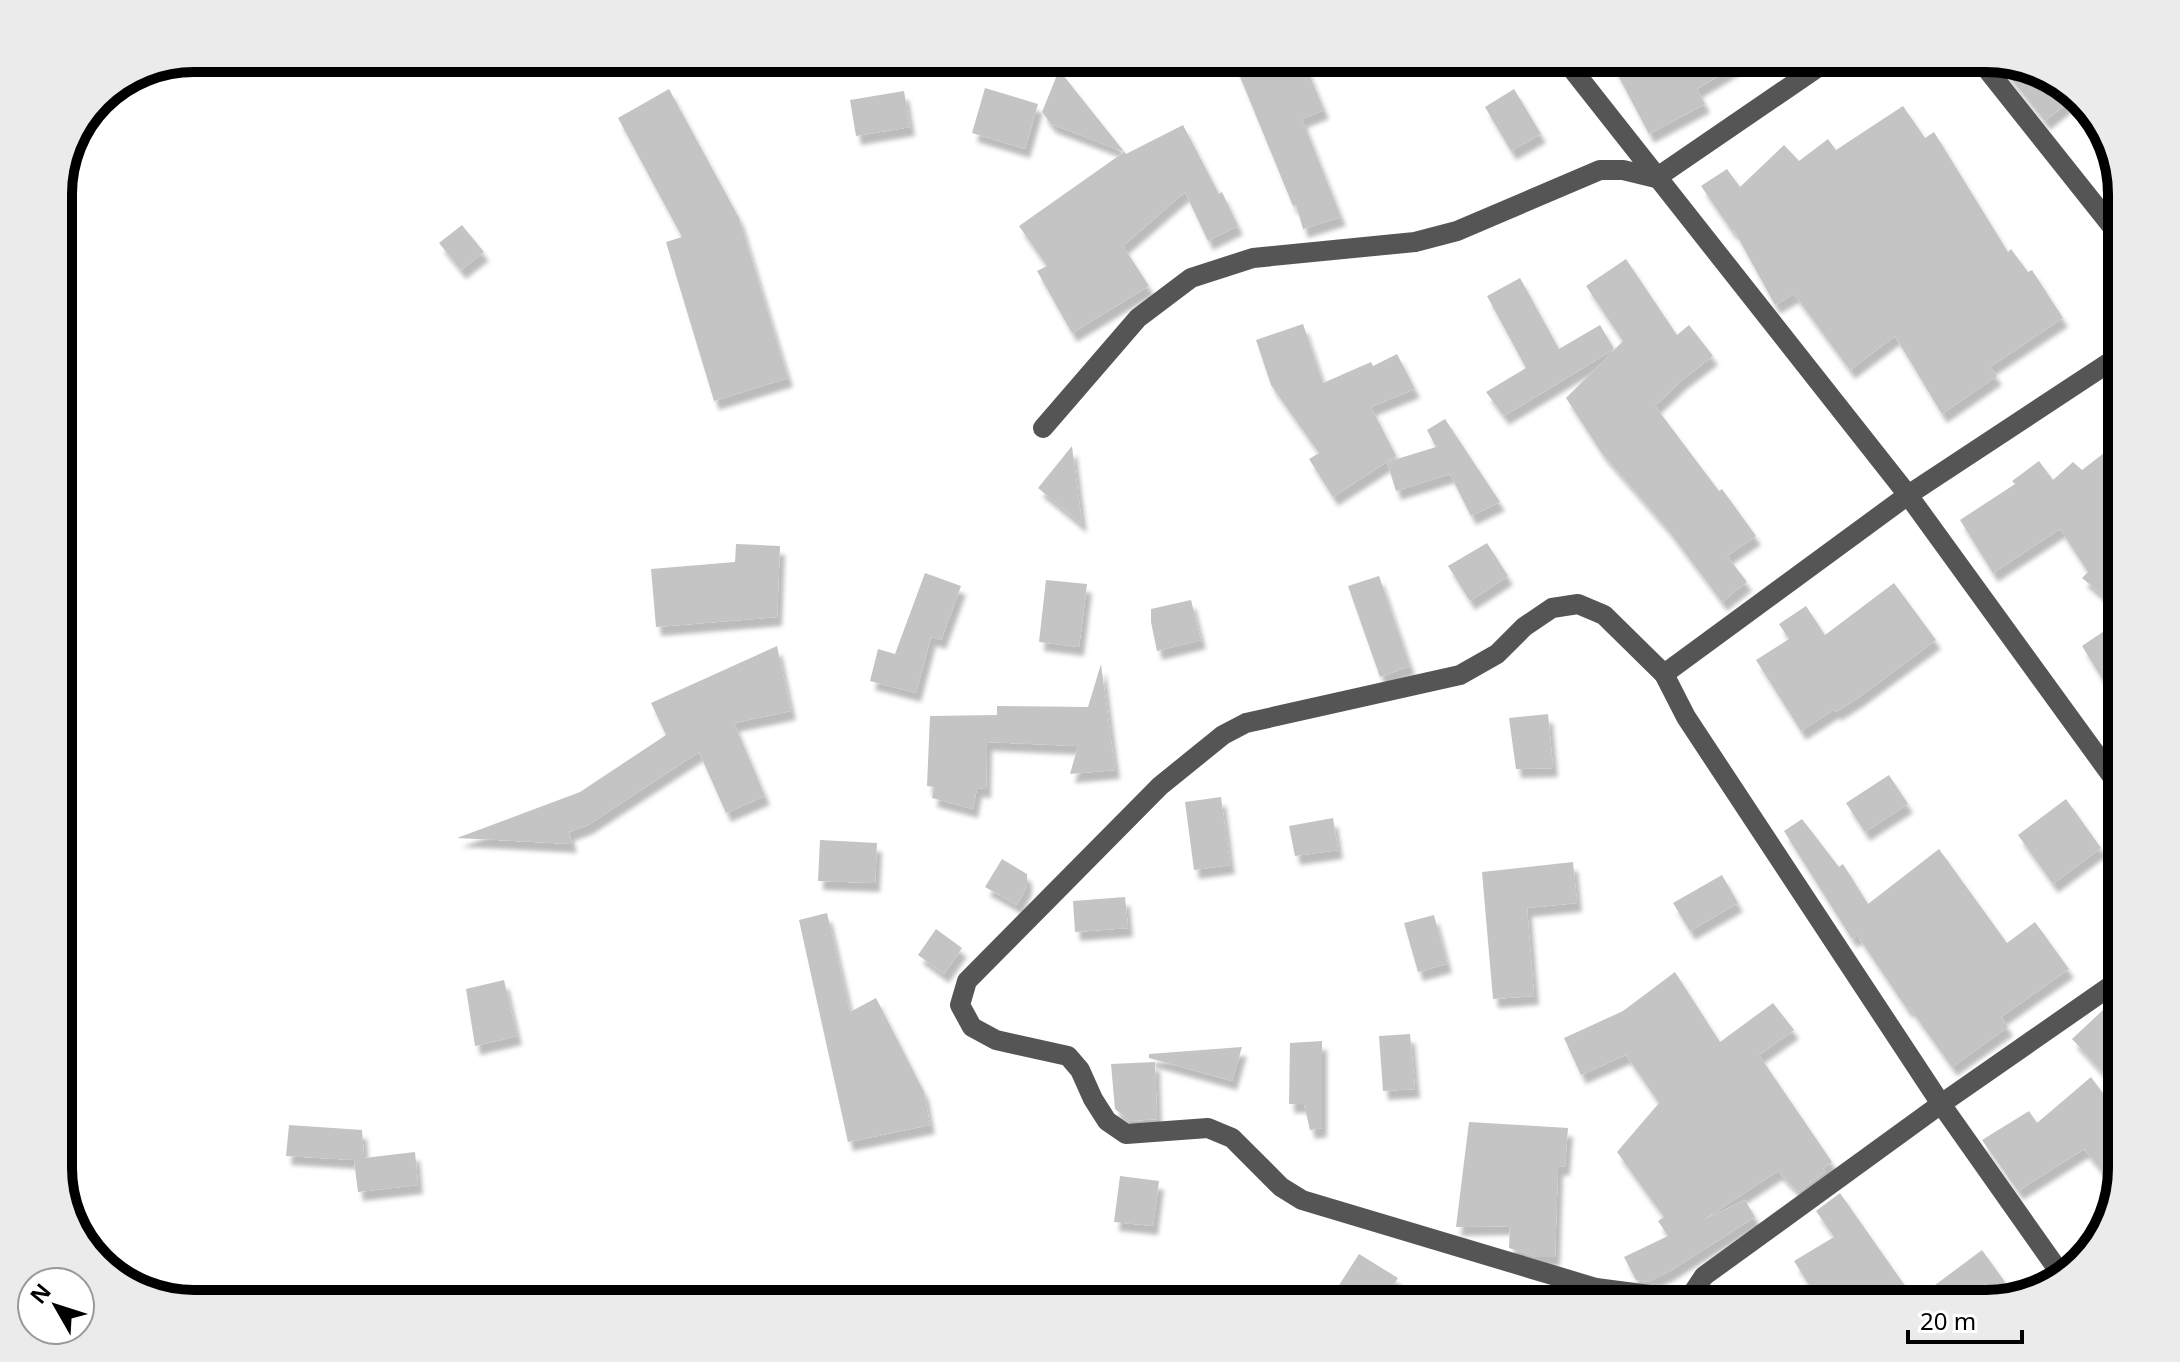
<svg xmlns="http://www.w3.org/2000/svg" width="2180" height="1362" font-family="'Noto Sans',sans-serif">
	<defs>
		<filter id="shadow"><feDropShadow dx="5" dy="9" stdDeviation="2" flood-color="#0004"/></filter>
	</defs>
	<rect width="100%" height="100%" fill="#fff"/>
	<!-- building -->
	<g fill="#c4c4c4" filter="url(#shadow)">
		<path d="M1747 59 1697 89 1705 104 1649 134 1610 60Z"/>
		<path d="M1997 61 2054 76 2075 97 2045 121Z"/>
		<path d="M1234 62H1304L1324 110 1302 119 1341 217 1303 229 1296 205 1293 206Z"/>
		<path d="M1059 70 1126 154 1183 125 1219 194 1222 192 1238 226 1208 241 1185 192 1123 246 1149 286 1072 333 1037 271 1047 266 1019 226 1124 152 1051 124 1042 112Z"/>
		<path d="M985 88 1038 104 1025 149 972 133Z"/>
		<path d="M669 89 739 218 788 378 714 401 666 242 682 237 618 118Z"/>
		<path d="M1514 89 1541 134 1511 151 1485 107Z"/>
		<path d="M904 91 910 127 856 136 850 100Z"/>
		<path d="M1903 106 1925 138 1934 132 2008 252 2011 249 2028 272 2032 270 2063 318 1990 367 1997 376 1942 414 1895 336 1850 370 1794 294 1775 305 1734 230 1732 231 1701 186 1727 169 1740 187 1784 145 1799 161 1828 139 1836 150Z"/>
		<path d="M462 225 484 252 461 270 439 243Z"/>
		<path d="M1626 259 1677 335 1689 325 1713 356 1681 381 1655 406 1719 491 1722 489 1756 536 1727 556 1747 582 1722 602 1666 527 1601 452 1566 398 1623 341 1586 286Z"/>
		<path d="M1520 278 1559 349 1600 325 1614 349 1504 416 1486 392 1526 368 1487 296Z"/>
		<path d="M1303 324 1323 383 1371 362 1373 366 1397 354 1415 389 1371 407 1396 456 1333 497 1309 459 1319 453 1271 385 1256 340Z"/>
		<path d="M1445 419 1500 502 1471 516 1450 474 1396 491 1387 462 1436 447 1427 430Z"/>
		<path d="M2122 439V611L2082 578 2088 572 2060 529 1993 573 1960 520 2015 484 2012 481 2039 461 2053 480 2073 462 2082 470Z"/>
		<path d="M1072 446 1082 524 1038 488Z"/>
		<path d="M1487 543 1508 576 1470 601 1448 566Z"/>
		<path d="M736 544 780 546 777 617 656 627 651 569 735 562Z"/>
		<path d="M925 573 961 586 941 640 931 637 916 693 870 681 878 649 895 654Z"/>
		<path d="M1379 576 1410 666 1380 677 1348 586Z"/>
		<path d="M1046 580 1087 584 1079 647 1039 642Z"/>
		<path d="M1894 583 1936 640 1858 698 1836 712 1835 709 1801 731 1756 660 1789 639 1779 624 1806 606 1825 635Z"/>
		<path d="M1191 600 1201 640 1157 651 1151 622V609Z"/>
		<path d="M2122 619V711L2082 646Z"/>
		<path d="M777 646 791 711 734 723 765 796 726 813 699 752 588 825 569 832 572 844 457 838 580 792 666 735 651 703Z"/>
		<path d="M1101 664 1115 770 1070 774 1078 746 987 742 986 789 977 788 973 809 932 798 934 787 927 786 930 716 997 715V706L1088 707Z"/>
		<path d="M1548 714 1553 768 1516 769 1509 718Z"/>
		<path d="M1889 775 1908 804 1865 832 1846 803Z"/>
		<path d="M1221 797 1230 865 1194 870 1185 802Z"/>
		<path d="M2066 799 2101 848 2053 884 2018 835Z"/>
		<path d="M1333 818 1338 850 1295 856 1289 826Z"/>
		<path d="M1802 819 1839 867 1843 864 1868 904 1939 849 2007 943 2035 922 2069 969 2001 1017 2008 1027 1952 1067 1909 1007 1907 1009 1857 935 1852 939 1784 831Z"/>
		<path d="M820 840 877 843 875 883 818 881Z"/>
		<path d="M1002 859 1027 874V886L1017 905 985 887Z"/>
		<path d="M1573 862 1577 903 1527 908 1534 996 1493 999 1482 872Z"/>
		<path d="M1722 875 1738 903 1690 931 1673 903Z"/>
		<path d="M1125 897 1128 928 1075 932 1073 901Z"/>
		<path d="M827 913 850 1012 876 998 924 1092 930 1125 848 1142 799 920Z"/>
		<path d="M1434 915 1447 964 1418 972 1404 923Z"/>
		<path d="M936 929 962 948 944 974 918 955Z"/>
		<path d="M1675 972 1720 1042 1773 1003 1794 1030 1759 1055 1832 1162 1823 1169 1825 1172 1798 1192 1778 1171 1703 1220 1745 1200 1755 1217 1670 1271 1648 1282 1636 1280 1624 1257 1668 1236 1658 1221 1664 1217 1617 1152 1659 1103 1626 1055 1581 1075 1564 1038 1623 1011Z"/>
		<path d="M504 980 517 1036 475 1046 466 989Z"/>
		<path d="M2103 1010 2122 1031V1062L2106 1076 2072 1039Z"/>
		<path d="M1410 1034 1415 1089 1383 1091 1379 1036Z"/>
		<path d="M1322 1041V1128L1310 1130 1304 1104H1289L1290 1043Z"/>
		<path d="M1242 1047 1232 1081 1149 1058V1054Z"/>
		<path d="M1155 1062 1157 1119 1130 1121 1115 1109 1111 1064Z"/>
		<path d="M2091 1077 2122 1119V1169L2117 1188 2084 1149 2018 1191 1982 1140 2029 1111 2037 1123Z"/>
		<path d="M1469 1122 1568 1128 1565 1166 1558 1167 1555 1257H1536L1509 1248 1510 1226 1456 1227Z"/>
		<path d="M289 1125 362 1130 364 1158 415 1152 418 1185 358 1192 354 1160 286 1156Z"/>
		<path d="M1120 1176 1159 1181 1153 1226 1114 1222Z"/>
		<path d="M1840 1193 1915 1300 1982 1250 2005 1282 1976 1304H1821L1794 1261 1834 1237 1816 1211Z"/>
		<path d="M1359 1254 1398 1278 1381 1304H1327Z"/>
	</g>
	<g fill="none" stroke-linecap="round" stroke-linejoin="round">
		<!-- minor -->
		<g stroke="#555" stroke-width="20">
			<path d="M1978 58 2122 239"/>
			<path d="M1565 60 1908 495 2122 790"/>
			<path d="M1043 428 1138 318 1191 278 1253 258 1415 242 1457 231 1600 170H1623L1656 178 1830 59"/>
			<path d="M1664 674 1604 615 1578 604 1552 608 1524 627 1497 654 1460 675 1246 723 1223 735 1160 786 967 981 960 1005 972 1027 996 1040 1068 1056 1080 1070 1093 1099 1107 1121 1126 1134 1208 1128 1232 1138 1281 1187 1302 1200 1596 1288 1688 1300 1691 1304"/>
			<path d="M2063 1277 1941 1104 1686 717 1664 674 1908 495 2122 354"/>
			<path d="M1688 1300 1704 1276 1941 1104 2122 978"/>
		</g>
	</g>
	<!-- crop -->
	<path d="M0 0H2180V1362H0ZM194 72H1986A122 122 0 0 1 2108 194V1168A122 122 0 0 1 1986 1290H194A122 122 0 0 1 72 1168V194A122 122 0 0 1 194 72Z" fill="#ebebeb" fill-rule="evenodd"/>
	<path fill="none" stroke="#000" stroke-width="10" d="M194 72H1986A122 122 0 0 1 2108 194V1168A122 122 0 0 1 1986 1290H194A122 122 0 0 1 72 1168V194A122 122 0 0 1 194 72Z"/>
	<!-- north arrow -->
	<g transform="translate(56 1306) rotate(309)"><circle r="38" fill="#ffffff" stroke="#999999" stroke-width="2"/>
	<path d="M0-6L14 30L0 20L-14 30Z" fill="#000000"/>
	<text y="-12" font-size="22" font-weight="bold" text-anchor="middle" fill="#000000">N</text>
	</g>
	<!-- scale -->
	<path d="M1908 1330v12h114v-12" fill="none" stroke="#000000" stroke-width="4"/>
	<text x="1920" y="1330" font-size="24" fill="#000000" stroke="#ffffff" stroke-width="6" paint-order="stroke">20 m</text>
</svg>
